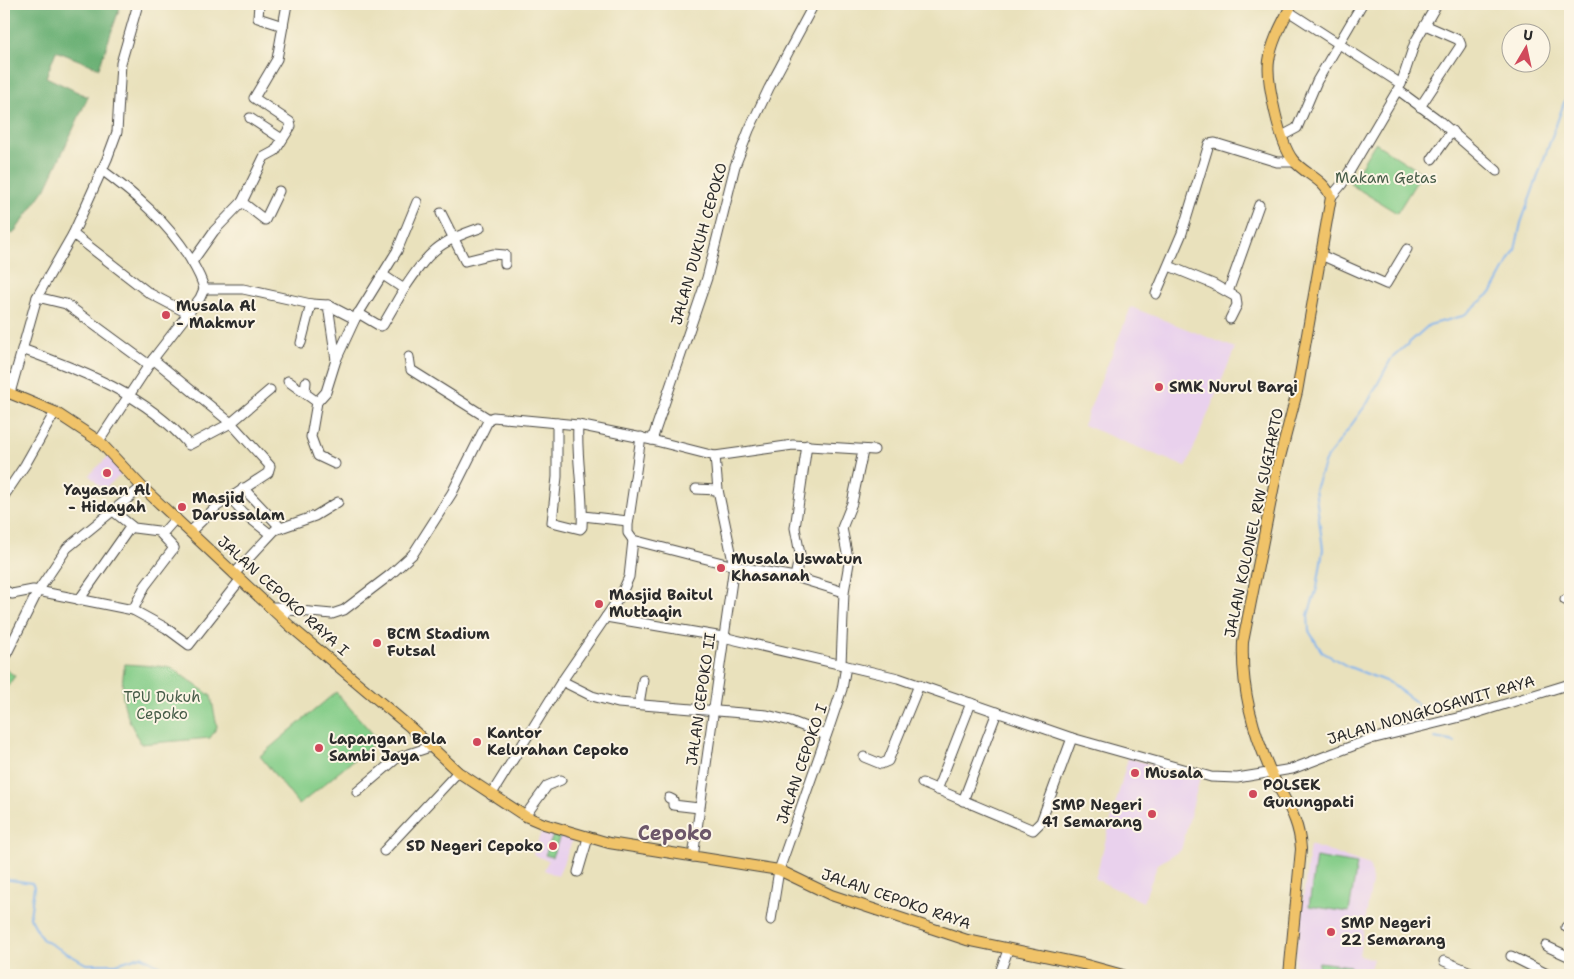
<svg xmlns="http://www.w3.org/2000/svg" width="1574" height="979" font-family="'Shantell Sans',sans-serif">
	<rect width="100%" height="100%" fill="#fcf5e5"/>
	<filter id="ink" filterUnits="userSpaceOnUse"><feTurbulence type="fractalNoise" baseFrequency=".02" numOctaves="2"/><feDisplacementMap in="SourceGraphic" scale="10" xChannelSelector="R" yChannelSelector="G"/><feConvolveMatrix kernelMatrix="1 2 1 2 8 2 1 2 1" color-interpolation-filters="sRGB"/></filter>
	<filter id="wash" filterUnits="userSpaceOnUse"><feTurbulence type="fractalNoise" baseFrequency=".0096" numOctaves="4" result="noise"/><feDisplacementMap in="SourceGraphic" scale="20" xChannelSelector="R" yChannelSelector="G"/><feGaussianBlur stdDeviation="1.12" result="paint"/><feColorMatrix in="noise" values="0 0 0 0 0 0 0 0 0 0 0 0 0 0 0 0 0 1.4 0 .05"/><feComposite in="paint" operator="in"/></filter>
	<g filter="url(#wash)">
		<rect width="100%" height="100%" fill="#e9e1bc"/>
		<!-- built -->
		<g fill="#e9d1ed">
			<path d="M1131 307 1235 348 1186 467 1083 425Z"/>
			<path d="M110 455 125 471 103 490 89 475Z"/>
			<path d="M1128 758 1200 778 1181 850 1158 864 1143 902 1095 879Z"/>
			<path d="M543 827 573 839 558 876 544 870 548 861 533 854Z"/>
			<path d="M1310 845 1370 865 1372 883 1359 955 1373 959 1368 975H1293Z"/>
		</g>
		<!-- green -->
		<g fill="#86ce8a" stroke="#587c5a">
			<path d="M1375 143 1422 173 1397 213 1350 184Z"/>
			<path d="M125 664 170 667 211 696 217 727 210 738 141 744C125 714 118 698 125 664Z"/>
			<path d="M4 668 15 676 4 691Z"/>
			<path d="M336 692 378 740 299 805 260 756Z"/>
			<path d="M554 833 560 836 552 857 545 855Z"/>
			<path d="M1316 857 1357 864 1349 912 1309 906Z"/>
			<path d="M1319 962 1350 966 1349 975H1317Z"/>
		</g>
		<!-- forest -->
		<path fill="#6cb176" stroke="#4c6e50" d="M4 4H121L99 68 56 51 46 77 88 97 46 188 13 234 4 231Z"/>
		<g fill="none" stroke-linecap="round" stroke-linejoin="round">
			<!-- stream -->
			<g stroke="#80b4ee" stroke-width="2">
				<path d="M1426 722 1416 702 1390 683 1347 666 1322 652 1309 631 1308 615 1317 588 1323 549 1315 489 1325 461 1368 402 1391 359 1429 325 1463 316 1492 292 1515 250 1521 223 1570 86"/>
				<path d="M1435 738 1455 742"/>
				<path d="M4 879 32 883 34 887 30 917 42 939 86 964H116L141 956 177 975"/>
			</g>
		</g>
	</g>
	<g filter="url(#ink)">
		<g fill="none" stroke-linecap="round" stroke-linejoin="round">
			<defs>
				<g id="minor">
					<path d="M259 4 258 18 283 26 287 4"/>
					<path d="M1288 11 1401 84"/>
					<path d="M1398 90 1436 118 1497 171"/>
					<path d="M1420 107 1461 45 1459 40 1425 25"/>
					<path d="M250 118 282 139"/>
					<path d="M1282 136 1297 128 1317 81 1362 4"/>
					<path d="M1432 159 1452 131"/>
					<path d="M1331 197 1342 184 1401 84 1415 42 1437 4"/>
					<path d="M242 202 264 157 275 151 291 126 290 122 254 98 277 59 283 26"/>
					<path d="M441 213 465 261 493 254 505 255V264"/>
					<path d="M73 234 149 293 187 313"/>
					<path d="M1323 256 1386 284 1407 249"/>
					<path d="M192 262 214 231 242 202 265 220 279 191"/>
					<path d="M1169 266 1213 284 1236 297 1237 305 1230 319"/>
					<path d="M383 275 404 289C429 252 437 242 480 228"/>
					<path d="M204 289H243L311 304 301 343"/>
					<path d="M1228 292 1259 205"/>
					<path d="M1156 294 1182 233 1209 144 1215 143 1277 162H1294"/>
					<path d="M37 297 66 304 149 365"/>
					<path d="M311 304 328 305 336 360 355 319 397 251 417 202"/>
					<path d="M328 305 355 319"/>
					<path d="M358 313 380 326 383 325 404 289"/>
					<path d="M22 349C83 371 146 395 189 445L231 423 270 390"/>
					<path d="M409 357 411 370 489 419"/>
					<path d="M153 359 231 423 270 466 268 473 216 507 190 532"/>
					<path d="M288 381 317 402"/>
					<path d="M305 392 306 382"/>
					<path d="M10 393 37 297 73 234 107 159 117 132 121 63 138 4"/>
					<path d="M557 423V477L552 522 580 529 582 527C584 493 576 459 578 425"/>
					<path d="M652 440 707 278 735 166 749 130 769 88 814 4"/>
					<path d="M99 441 153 359 200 298 204 289C202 278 195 267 189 257 166 221 137 196 102 170"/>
					<path d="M335 464 318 456 311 437 317 402 326 392 336 360"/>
					<path d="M243 488 280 527"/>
					<path d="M696 489 718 490"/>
					<path d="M4 496 25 465 55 412"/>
					<path d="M229 497 242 512 270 534"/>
					<path d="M113 511 134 528 158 531 174 548 145 586 133 610"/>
					<path d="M583 516 628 521"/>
					<path d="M162 534 176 518"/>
					<path d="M633 540 734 566 795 577 844 592"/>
					<path d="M633 540 628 533V525L641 437"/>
					<path d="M234 574 275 530 315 516 338 502"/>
					<path d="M795 577 800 554 795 528 807 445"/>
					<path d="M4 590 12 594 33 590 133 610 166 628 189 645 240 580"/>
					<path d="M79 600 131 526"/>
					<path d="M1565 600 1570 601"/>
					<path d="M270 607H283L289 610"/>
					<path d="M281 617 289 610 332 614 344 610 390 575 413 554 452 493 489 419 493 417 578 425 652 440 715 456 793 445 874 450"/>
					<path d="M606 617 723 637 898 678 1072 738 1211 777 1237 778 1292 769 1371 739 1473 714 1570 684"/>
					<path d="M4 659 38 591 67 548 142 487"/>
					<path d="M841 664 844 592 849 563 842 528 852 503 863 451"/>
					<path d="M562 681 592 696 618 703 767 715 790 721 826 735"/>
					<path d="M639 704 643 680"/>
					<path d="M864 757 881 764 888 761 919 685"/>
					<path d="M922 783 1033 830 1041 822 1072 738"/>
					<path d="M937 790 971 703"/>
					<path d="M357 792 397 758 430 747"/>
					<path d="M491 795 562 681 621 595 629 577 633 540"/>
					<path d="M669 798 673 800V805L699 808"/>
					<path d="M963 801 997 712"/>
					<path d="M525 816 547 786 561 780"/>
					<path d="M384 851 458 772"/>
					<path d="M693 857 734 566 718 490 715 456"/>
					<path d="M578 872 588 838"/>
					<path d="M771 920 779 870 830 725 842 689 846 666"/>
					<path d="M1566 927 1570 929"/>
					<path d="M1546 946 1570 957"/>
					<path d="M1511 956 1549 975"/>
					<path d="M1444 961 1478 975"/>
					<path d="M999 975 1008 950"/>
				</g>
				<g id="major">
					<path d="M4 391 55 412 99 441 142 487 290 626 410 727 458 772 525 816 544 824 609 843 779 870 831 895 967 940 1083 964 1123 975"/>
					<path d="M1289 975 1301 849C1299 816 1284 801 1271 772 1252 730 1241 688 1243 642L1278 465 1297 392 1331 197C1324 179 1304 174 1293 160 1280 144 1266 81 1269 61 1272 40 1283 22 1292 4"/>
				</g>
			</defs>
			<!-- minor casing -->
			<use href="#minor" stroke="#484641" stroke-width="11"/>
			<!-- major casing -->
			<use href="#major" stroke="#484641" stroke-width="12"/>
			<!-- minor -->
			<use href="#minor" stroke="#fff" stroke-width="9"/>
			<!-- major -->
			<use href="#major" stroke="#f0c369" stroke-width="10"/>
		</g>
	</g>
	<!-- markers -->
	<g fill="#d1495b" stroke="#fcf5e5" stroke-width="2">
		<circle cx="166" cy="315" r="5"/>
		<circle cx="1159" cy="387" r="5"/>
		<circle cx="107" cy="473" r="5"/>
		<circle cx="182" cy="507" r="5"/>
		<circle cx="721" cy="568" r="5"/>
		<circle cx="599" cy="604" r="5"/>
		<circle cx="377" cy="643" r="5"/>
		<circle cx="477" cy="742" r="5"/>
		<circle cx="319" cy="748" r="5"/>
		<circle cx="1135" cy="773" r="5"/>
		<circle cx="1253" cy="794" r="5"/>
		<circle cx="1152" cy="814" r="5"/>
		<circle cx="553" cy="846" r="5"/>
		<circle cx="1331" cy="932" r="5"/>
	</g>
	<g text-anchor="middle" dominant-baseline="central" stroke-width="4" stroke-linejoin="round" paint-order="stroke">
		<!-- park labels -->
		<g font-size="15" fill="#465c48" stroke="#fcf5e5">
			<text x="1386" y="178">Makam Getas</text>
			<text x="162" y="697">TPU Dukuh<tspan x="162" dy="17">Cepoko</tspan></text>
		</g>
		<!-- street labels -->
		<g font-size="15" fill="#2b2b2b" stroke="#fcf5e5">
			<text transform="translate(699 244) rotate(-74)">JALAN DUKUH CEPOKO</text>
			<text transform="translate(1254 523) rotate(-78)">JALAN KOLONEL RW SUGIARTO</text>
			<text transform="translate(283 596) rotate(42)">JALAN CEPOKO RAYA I</text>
			<text transform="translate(701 699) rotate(-82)">JALAN CEPOKO II</text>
			<text transform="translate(1431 710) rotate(-16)">JALAN NONGKOSAWIT RAYA</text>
			<text transform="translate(802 764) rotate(-71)">JALAN CEPOKO I</text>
			<text transform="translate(896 899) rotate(19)">JALAN CEPOKO RAYA</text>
		</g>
		<!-- poi labels -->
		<g font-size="15" font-weight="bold" fill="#2b2b2b" stroke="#fcf5e5" text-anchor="start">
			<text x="176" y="306">Musala Al<tspan x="176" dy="17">- Makmur</tspan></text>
			<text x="1169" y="387">SMK Nurul Barqi</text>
			<text x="107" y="490" text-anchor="middle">Yayasan Al<tspan x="107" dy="17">- Hidayah</tspan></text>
			<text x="192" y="498">Masjid<tspan x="192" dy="17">Darussalam</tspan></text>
			<text x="731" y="559">Musala Uswatun<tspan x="731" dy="17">Khasanah</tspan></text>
			<text x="609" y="595">Masjid Baitul<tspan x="609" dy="17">Muttaqin</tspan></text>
			<text x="387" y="634">BCM Stadium<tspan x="387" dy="17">Futsal</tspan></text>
			<text x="487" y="733">Kantor<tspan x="487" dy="17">Kelurahan Cepoko</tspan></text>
			<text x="329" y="739">Lapangan Bola<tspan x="329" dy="17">Sambi Jaya</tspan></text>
			<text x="1145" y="773">Musala</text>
			<text x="1263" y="785">POLSEK<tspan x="1263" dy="17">Gunungpati</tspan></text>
			<text x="1142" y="805" text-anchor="end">SMP Negeri<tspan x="1142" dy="17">41 Semarang</tspan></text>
			<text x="543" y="846" text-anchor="end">SD Negeri Cepoko</text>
			<text x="1341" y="923">SMP Negeri<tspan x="1341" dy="17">22 Semarang</tspan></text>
		</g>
		<!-- district labels -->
		<g font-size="20" font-weight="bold" fill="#6d576a" stroke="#fcf5e5">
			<text x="675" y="833">Cepoko</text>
		</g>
	</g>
	<!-- margin -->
	<rect width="1574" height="979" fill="none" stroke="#fcf5e5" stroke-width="20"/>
	<!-- north arrow -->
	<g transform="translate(1526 48) rotate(9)"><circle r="24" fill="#fcf5e5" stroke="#a8a49b"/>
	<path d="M0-4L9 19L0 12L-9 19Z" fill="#d1495b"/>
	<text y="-8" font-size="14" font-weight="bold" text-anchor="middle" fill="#2b2b2b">U</text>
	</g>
</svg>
